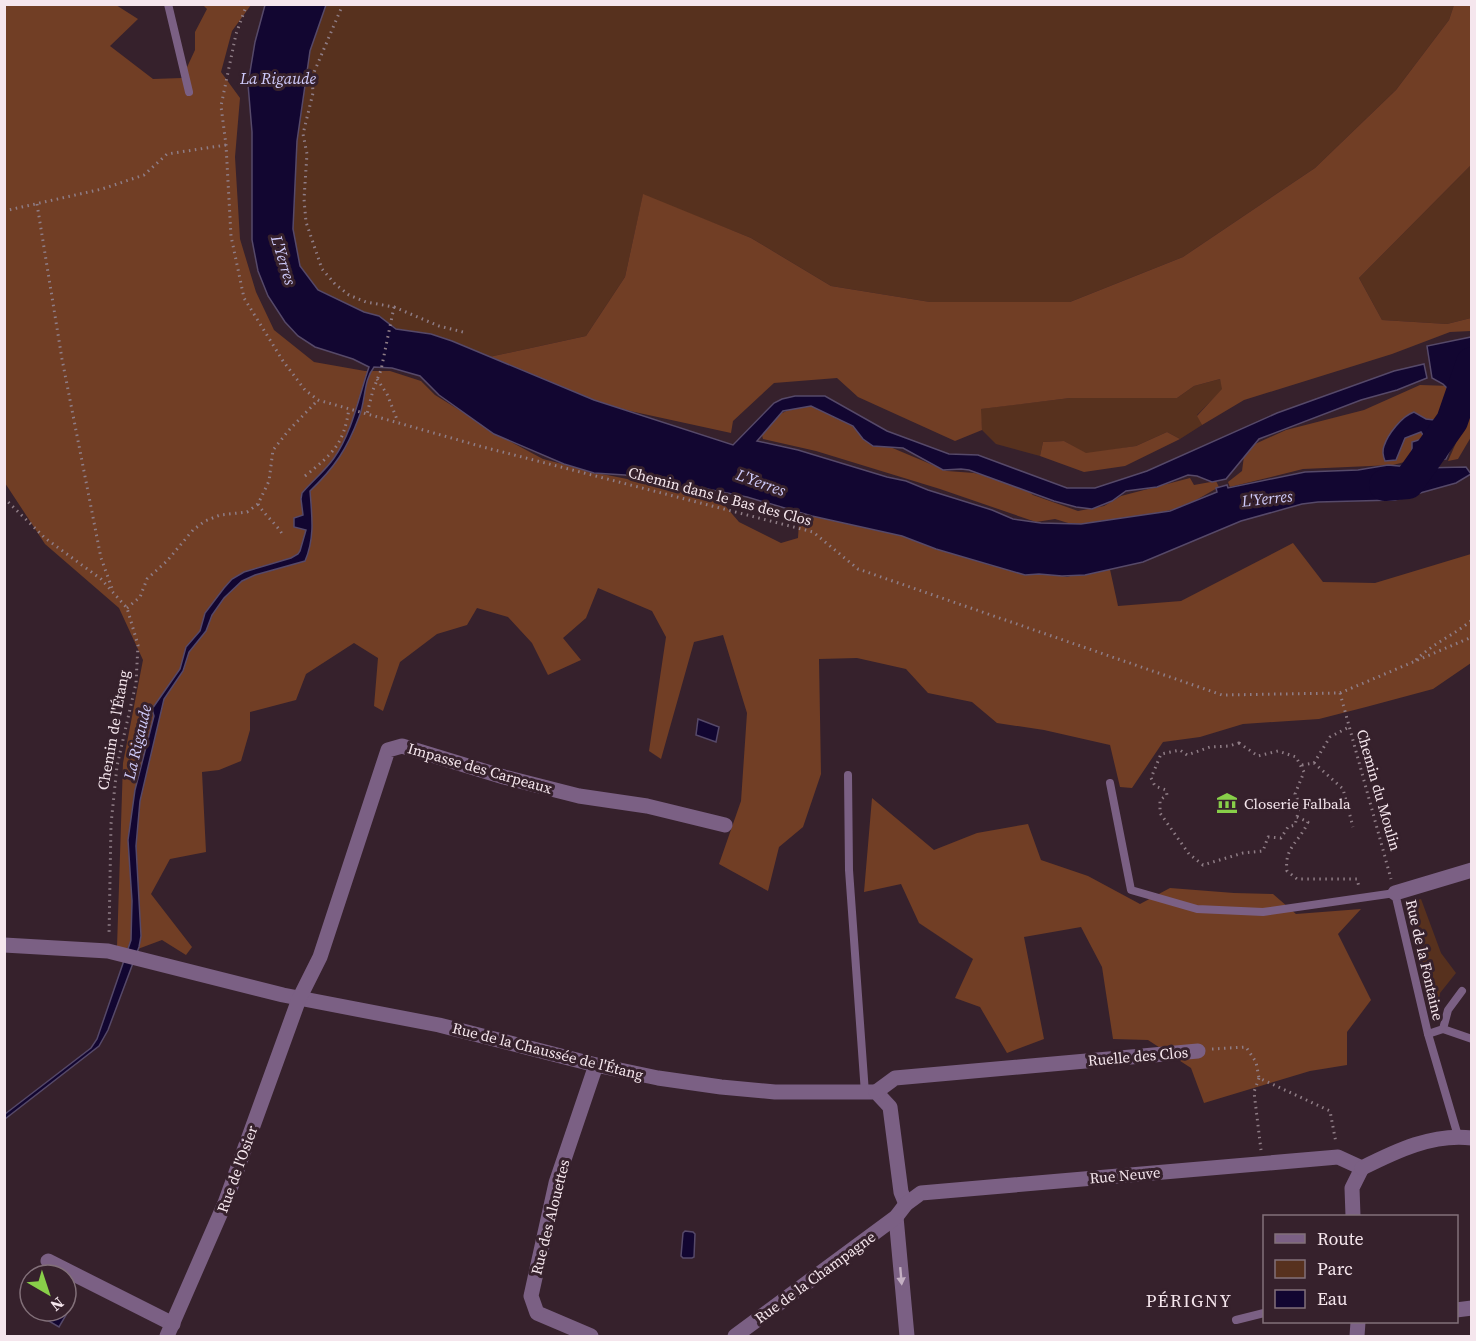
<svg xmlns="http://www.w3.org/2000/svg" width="1476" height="1341" font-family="'Source Serif 4',serif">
	<rect width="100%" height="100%" fill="#36212c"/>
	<!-- green -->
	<g fill="#57311e">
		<path d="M326 5H1454L1449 20 1396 90 1315 168 1183 257 1070 302H930L831 286 751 238 643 195 625 277 586 336 489 357 431 334 396 329 379 316 364 312 318 290 300 266 293 229 297 141 310 51Z"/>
		<path d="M1471 165V318L1447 324 1382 320 1359 278Z"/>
		<path d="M1220 379 1223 389 1197 415 1202 425 1180 439 1167 432 1136 446 1086 454 1064 441 1043 442 1040 456 996 444 982 430 980 409 1070 398H1177L1194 386Z"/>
		<path d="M1421 899 1441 953 1456 973 1440 993 1438 1009 1432 1011 1405 903Z"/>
	</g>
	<!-- forest -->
	<g fill="#713e25">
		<path d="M4 5H116L138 19 110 46 153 79 182 78 195 50V32L207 9 203 5H251L232 31 221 72 240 98 235 157 240 239 256 292 274 330 314 362 365 371H390L421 381 435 395 513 443 543 459 602 474 682 490 721 501 739 522 781 543 798 538 800 507 964 545 981 562 992 566 1010 563 1067 577 1109 565 1118 606 1181 601 1293 543 1323 582 1375 583 1471 554V663L1433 689 1366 707 1319 719 1243 724 1200 737 1163 742 1132 788 1120 787 1110 745 1044 730 997 723 972 702 928 693 906 669 857 658 819 659 821 774 803 827 779 847 768 891 719 864 741 801 747 713 723 635 694 642 661 759 649 751 666 637 652 611 598 588 586 618 563 638 581 660 548 675 532 643 508 617 477 608 467 625 437 634 400 662 383 711 374 706 378 658 354 643 306 674 296 700 250 712V730L241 761 219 770 202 772 206 852 170 859 151 894 192 947 186 955 162 940 127 953 117 947 123 763 143 660 119 608 45 544 5 483Z"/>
		<path d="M1454 5H1471V165L1359 278 1382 320 1447 324 1471 318V331L1450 332 1392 354 1244 400 1202 425 1197 416 1222 389 1220 379 1194 386 1177 398H1070L981 409 982 430 955 441 858 397 837 378 774 383 733 421 731 433 630 411 568 394 489 357 586 336 625 277 643 194 751 238 831 286 930 302H1070L1183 257 1315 168 1396 90 1449 20Z"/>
		<path d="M1420 385 1451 386 1436 421 1412 460 1393 465 1303 469 1230 487 1228 482 1242 471 1244 456 1255 444 1286 430 1364 410Z"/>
		<path d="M820 406 876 441 947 471 974 473 1017 483 1033 495 1078 511 1104 506 1121 496 1190 478 1194 485 1216 481 1219 487 1184 507 1162 512 1078 526 1055 519 1036 522 940 489 816 451 763 439 760 428C785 410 788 407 820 406Z"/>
		<path d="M1471 409V437L1458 459 1448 461Z"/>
		<path d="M1167 432 1180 439 1125 466 1084 472 1040 456 1043 442 1064 441 1086 453 1136 446Z"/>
		<path d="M872 798 934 850 977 833 1028 824 1041 860 1088 876 1140 904 1170 888 1234 893 1273 894 1296 914 1361 909 1338 934 1371 1000 1347 1032V1065L1310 1071 1204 1103 1191 1068 1148 1040 1113 1039 1102 967 1081 927 1024 937 1044 1039 1007 1053 980 1007 955 998 973 959 919 923 901 884 864 892Z"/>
	</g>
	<!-- water -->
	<g fill="#120631" stroke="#564969" stroke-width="1.5">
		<path d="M265 5H326L310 51 297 141 293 229 300 266 318 290 364 312 379 316 396 329 431 334 452 341 594 400 733 445 774 403 782 399 795 396H825L887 431 949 454 978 455 1067 488H1095L1147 471 1277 413 1394 371 1424 364 1427 378 1397 390 1361 400 1259 439 1226 479 1212 482 1197 476 1188 475 1157 487 1126 491 1112 501 1092 509 1076 507 1054 501 969 470 961 469 943 470 903 448 873 446 863 439 853 426 811 406 783 411 757 441 798 450 887 477 906 481 928 490 992 510 1013 519 1041 523 1081 524 1170 511 1217 492 1216 488 1227 485 1228 488 1305 472 1358 470 1388 465 1421 468 1466 467 1471 474 1456 483 1395 500 1318 502 1302 504 1241 521 1143 562 1085 575 1062 576 1039 574 1025 575 936 549 902 536 812 516 747 497 707 489 673 486 625 475 594 473 564 464 494 434 439 395 420 376 392 368 374 367C363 381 366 401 359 417 347 449 335 467 310 491 312 516 315 538 305 561L255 575 242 581 224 598 212 615 206 631 189 652 183 671 164 699 140 801 136 846 141 936 139 947 108 1030 99 1046 5 1119V1114L91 1048 97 1039 131 940 132 901 128 840 135 790 154 716 152 709 180 669 186 647 200 631 205 613 224 588 232 579 244 572 291 558 298 554 300 551 306 530 294 527V518L303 515 301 499 302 493C312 481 325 471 334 458 352 433 359 396 369 367L353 359 315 347 298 336 285 322 268 296 258 271 252 240V132L248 84 255 42Z"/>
		<path d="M1471 337V398L1446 459 1412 460V442L1425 438 1421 432 1405 438 1396 460 1385 461C1383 456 1382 451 1384 446 1388 434 1402 416 1414 412L1426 419 1434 420C1445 414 1450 403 1450 391L1443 384 1432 378 1427 346Z"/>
		<path d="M698 719 719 727 716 742 696 735Z"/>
		<path d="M685 1231 693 1232 695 1234 694 1257 692 1258H683L681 1256 683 1233Z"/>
		<path d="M66 1299 73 1303 59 1327 47 1320 52 1311H66Z"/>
	</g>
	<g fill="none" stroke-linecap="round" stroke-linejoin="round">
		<!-- river -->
		<path stroke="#120631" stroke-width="32" d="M1385 485 1408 483 1452 421 1472 363"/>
		<!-- path -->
		<g stroke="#8f7d86" stroke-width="3" stroke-dasharray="1.5 4.5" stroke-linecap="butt">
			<path d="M247 4 236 34 221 106 226 145 231 236 244 298 283 361 305 390 318 400 483 447 813 532 858 569 1222 695 1340 693 1472 637"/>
			<path d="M343 4 312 77 313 93 303 134 307 154 304 199 306 222 322 269 335 284 349 295 366 302 394 307 381 370 373 390 367 414"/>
			<path d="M37 204 62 359 101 558 113 591"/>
			<path d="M4 211 102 189 144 175 167 154 226 145"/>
			<path d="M394 307 439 326 467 333"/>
			<path d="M377 379 387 394 398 422"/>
			<path d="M305 476C332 454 344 445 349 408"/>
			<path d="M4 498 45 538 101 579 127 608 138 645 136 683 117 766 111 824 109 935"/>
			<path d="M258 504C266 517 277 524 284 537"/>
			<path d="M127 608 140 597 147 579 167 561 193 530 205 521 220 515 247 512 258 504 269 481 273 450 289 430 318 400"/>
			<path d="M1416 660C1432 644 1454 635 1472 620"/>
			<path d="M1340 693 1391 879"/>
			<path d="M1239 743 1258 756 1278 751 1296 757 1304 772 1295 794 1300 805 1295 825 1288 827 1281 838 1268 837 1263 851 1243 853 1203 865 1189 854 1160 813V800L1167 795 1166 790 1155 786 1151 778 1161 754 1180 750 1187 755 1210 747 1229 746Z"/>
			<path d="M1314 763 1330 737 1349 727"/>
			<path d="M1302 765 1314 763 1343 789 1353 827"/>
			<path d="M1297 817 1308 822C1299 843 1284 847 1287 871L1297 879H1357L1359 887"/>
			<path d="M1212 1049 1246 1047 1256 1062 1259 1078 1330 1111 1336 1143"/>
			<path d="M1259 1078 1254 1092 1261 1150"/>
		</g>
		<!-- service -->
		<g stroke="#7b6084" stroke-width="8">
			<path d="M168 4 189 92"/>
			<path d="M848 775 849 870 865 1093"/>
			<path d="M1110 783 1131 890 1197 909 1263 912 1395 893 1428 1034 1458 1136"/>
			<path d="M1443 1029 1472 1039"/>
			<path d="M1428 1034 1443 1029 1448 1010 1462 991"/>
			<path d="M1236 1320 1264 1313"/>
		</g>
		<!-- minor -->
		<g stroke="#7b6084" stroke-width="15">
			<path d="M1395 893 1472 870"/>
			<path d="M4 945 108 951 283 995 439 1025 596 1065 658 1078 721 1087 775 1092H876L890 1107 901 1192 906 1204"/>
			<path d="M876 1092 895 1078 1198 1051"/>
			<path d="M896 1217 907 1336"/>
			<path d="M48 1261 173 1324"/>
			<path d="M1456 1310 1472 1308"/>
			<path d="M167 1336 225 1203 299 999 320 957 388 750 402 746 504 777 579 796 647 806 725 825"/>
			<path d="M591 1336 537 1313 531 1296 556 1183 596 1065"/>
			<path d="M735 1336 896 1217 906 1204 921 1193 1338 1157 1362 1168 1352 1188 1353 1216"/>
			<path d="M1357 1336 1358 1322"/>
		</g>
		<!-- tertiary -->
		<path stroke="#7b6084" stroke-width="15" d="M1362 1168C1396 1151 1433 1133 1472 1138"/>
	</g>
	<!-- one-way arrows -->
	<defs><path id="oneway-solid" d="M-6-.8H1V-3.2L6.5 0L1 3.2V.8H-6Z" transform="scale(1.5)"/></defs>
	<use fill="#c4b0c3" href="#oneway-solid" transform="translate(901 1276) rotate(85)"/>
	<!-- icons -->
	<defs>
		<symbol id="museum-bare" viewBox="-9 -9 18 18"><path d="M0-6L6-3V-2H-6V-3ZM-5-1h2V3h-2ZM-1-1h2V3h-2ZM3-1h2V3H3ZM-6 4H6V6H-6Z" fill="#88cf49" stroke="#36212c" stroke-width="2.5" paint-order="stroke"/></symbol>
	</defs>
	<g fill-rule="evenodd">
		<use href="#museum-bare" x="1212" y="788" width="30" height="30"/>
	</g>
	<g text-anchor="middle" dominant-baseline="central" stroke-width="6" stroke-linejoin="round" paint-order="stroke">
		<!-- street labels -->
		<g font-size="15" fill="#f5e6ed" stroke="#36212c">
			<text transform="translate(720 496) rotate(15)">Chemin dans le Bas des Clos</text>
			<text transform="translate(113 730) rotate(-80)">Chemin de l'Étang</text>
			<text transform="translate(480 768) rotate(16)">Impasse des Carpeaux</text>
			<text transform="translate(1379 790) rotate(74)">Chemin du Moulin</text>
			<text transform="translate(1425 960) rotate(77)">Rue de la Fontaine</text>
			<text transform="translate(548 1051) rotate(14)">Rue de la Chaussée de l'Étang</text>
			<text transform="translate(1138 1056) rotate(-5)">Ruelle des Clos</text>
			<text transform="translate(237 1169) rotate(-70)">Rue de l'Osier</text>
			<text transform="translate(1125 1175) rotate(-5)">Rue Neuve</text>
			<text transform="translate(550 1217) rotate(-76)">Rue des Alouettes</text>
			<text transform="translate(815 1277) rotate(-36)">Rue de la Champagne</text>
		</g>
		<!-- poi labels -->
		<g font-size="15" fill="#f5e6ed" stroke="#36212c" text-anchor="start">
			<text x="1244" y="803">Closerie Falbala</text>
		</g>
		<!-- water labels -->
		<g font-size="16" font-style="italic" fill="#d0ccfc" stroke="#36212c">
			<text x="278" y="78">La Rigaude</text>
			<text transform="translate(284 260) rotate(73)">L'Yerres</text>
			<text transform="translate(761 482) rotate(20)">L'Yerres</text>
			<text transform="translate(1267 498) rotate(-6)">L'Yerres</text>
			<text transform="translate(137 742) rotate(-77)">La Rigaude</text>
		</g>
		<!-- quarter labels -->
		<g font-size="18" letter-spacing="1.5" fill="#f5e6ed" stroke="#36212c">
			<text x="1189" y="1300">PÉRIGNY</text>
		</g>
	</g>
	<!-- border -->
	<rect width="1476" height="1341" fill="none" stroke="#f5e6ed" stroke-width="12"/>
	<!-- legend -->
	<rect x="1263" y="1215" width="195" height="108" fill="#36212c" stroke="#827079" stroke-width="1.5"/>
	<rect x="1275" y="1234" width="30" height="9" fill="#7b6084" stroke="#827079" stroke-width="1.5"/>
	<text x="1317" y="1245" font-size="18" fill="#f5e6ed">Route</text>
	<rect x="1275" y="1260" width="30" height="18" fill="#57311e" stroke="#827079" stroke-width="1.5"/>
	<text x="1317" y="1275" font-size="18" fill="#f5e6ed">Parc</text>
	<rect x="1275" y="1290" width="30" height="18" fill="#120631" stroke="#827079" stroke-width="1.5"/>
	<text x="1317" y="1305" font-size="18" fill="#f5e6ed">Eau</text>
	<!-- north arrow -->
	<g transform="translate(48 1293) rotate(141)"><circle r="28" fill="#36212c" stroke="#827079" stroke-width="1.5"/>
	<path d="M0-4.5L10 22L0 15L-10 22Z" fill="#88cf49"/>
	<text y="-9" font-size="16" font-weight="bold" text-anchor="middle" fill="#f5e6ed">N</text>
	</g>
</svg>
